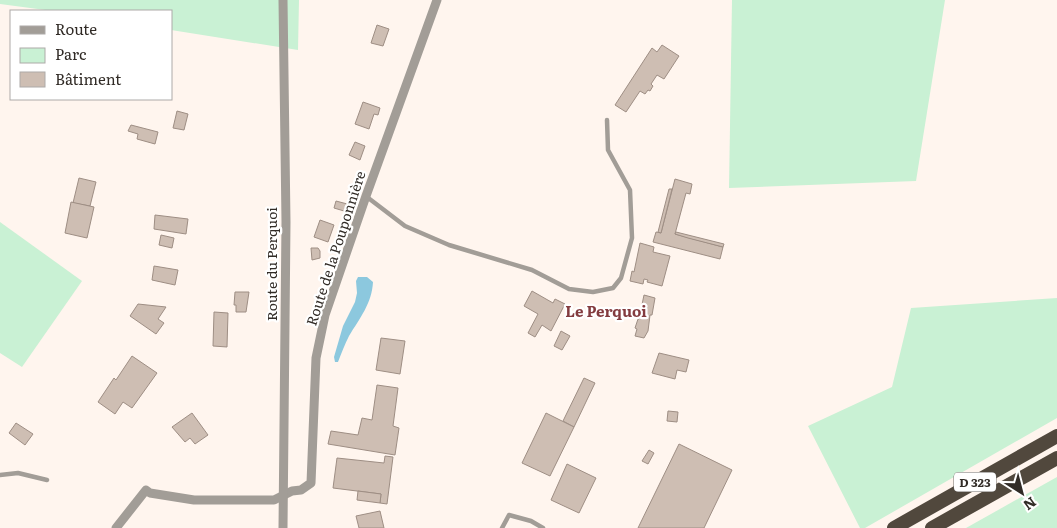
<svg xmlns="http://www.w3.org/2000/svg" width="1057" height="528" font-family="Literata,serif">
	<rect width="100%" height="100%" fill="#fff5ee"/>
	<!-- green -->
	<g fill="#c9f1d4">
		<path d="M0 0H299L298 50 171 30V11H53L0 4Z"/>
		<path d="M732 0H945L916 181 729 188Z"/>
		<path d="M0 222 82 281 22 367 0 353Z"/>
		<path d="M1057 298V418L865 528H860L808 426 892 387 911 308Z"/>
		<path d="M1057 477V528H966Z"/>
	</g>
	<!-- water -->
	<path fill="#8cc8de" d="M358 277H367L373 282C372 303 360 318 349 336 345 344 341 354 338 362H335L334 357 343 326 355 302 357 293 356 281Z"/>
	<!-- building -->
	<g fill="#cebeb3" stroke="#9e8e84">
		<path d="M377 25 389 29 383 46 371 43Z"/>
		<path d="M662 45 679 56 664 79 657 75 651 84 653 86 650 91 648 90 645 94 640 91 626 112 615 105 652 48 657 52Z"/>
		<path d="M363 102 380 108 378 115 374 114 369 129 355 124Z"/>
		<path d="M177 111 188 114 184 130 173 128Z"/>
		<path d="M131 125 158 132 155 144 137 139 138 134 128 131Z"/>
		<path d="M355 142 365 146 360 160 349 155Z"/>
		<path d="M79 178 96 182 90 206 73 203Z"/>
		<path d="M675 179 692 184 690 194 686 193 675 234 723 247 720 259 653 242 656 232 661 233Z"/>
		<path d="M669 189H672L661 233 658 232Z"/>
		<path d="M336 201 351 205 350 210 345 209 344 211 334 208Z"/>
		<path d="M71 202 94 207 87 238 65 233Z"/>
		<path d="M155 215 188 219 186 234 154 229Z"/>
		<path d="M320 220 334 225 328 242 314 237Z"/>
		<path d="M676 232 724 244 723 247 688 238 675 234Z"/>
		<path d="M161 235 174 238 172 248 159 245Z"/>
		<path d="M640 243 654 247 653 252 670 256 662 286 647 282 648 280 644 279 643 284 630 281 632 271 634 272Z"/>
		<path d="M311 248H318L320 251V258L312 260Z"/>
		<path d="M154 266 178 270 175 285 152 280Z"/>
		<path d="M532 291 553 303 555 299 565 304 551 331 542 325 535 337 528 333 538 314 524 306Z"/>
		<path d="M235 292H249L246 312H236V305H234Z"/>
		<path d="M644 295 655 298 652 315H650L648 331 644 338 635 336 637 329 635 328 638 319H639Z"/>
		<path d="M138 304 166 307 158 319 164 323 156 334 130 316Z"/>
		<path d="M214 312 228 313 227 347 213 346Z"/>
		<path d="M561 331 570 336 562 350 554 346Z"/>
		<path d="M381 338 405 341 400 374 376 370Z"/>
		<path d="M659 353 689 360 686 372 677 370 675 379 652 373Z"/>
		<path d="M132 356 157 373 132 408 123 402 115 414 98 402 114 378 116 380Z"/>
		<path d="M584 378 595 383 574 427 563 421Z"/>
		<path d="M377 385 398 388 393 426 399 428 395 455 328 444 331 431 358 435 362 418 372 420Z"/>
		<path d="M668 411 678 412 677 422 667 421Z"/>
		<path d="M192 413 208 435 195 444 190 438 185 442 172 427Z"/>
		<path d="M546 413 574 427 550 476 522 463Z"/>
		<path d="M16 423 33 434 25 445 9 433Z"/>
		<path d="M679 444 732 470 704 528H638Z"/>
		<path d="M649 450 654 453 648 464 642 461Z"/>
		<path d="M385 456 393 457 387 504 380 503 381 494 333 488 337 458 384 463Z"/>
		<path d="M567 464 596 478 579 513 551 500Z"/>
		<path d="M358 491 381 494 380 503 357 500Z"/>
		<path d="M380 511 384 528H359L356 516Z"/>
	</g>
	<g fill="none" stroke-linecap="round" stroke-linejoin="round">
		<!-- service -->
		<g stroke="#a29d97" stroke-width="4.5">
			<path d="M367 197 405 226 449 245 532 270 569 289 593 292 613 288 621 278 632 238 630 190 608 150 607 120"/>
			<path d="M0 475 18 473 47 480"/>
			<path d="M502 528 509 515 531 521 543 528"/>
		</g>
		<!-- minor -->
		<g stroke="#a29d97" stroke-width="9">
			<path d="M116 528 146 490 150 493 194 500H274L292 491 301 490 311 483 316 358 325 315 366 196 437 0"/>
			<path d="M283 528 286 222 283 0"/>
		</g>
		<!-- trunk -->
		<g stroke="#51483d" stroke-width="14">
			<path d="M894 528 1057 436"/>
			<path d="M932 528 1057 458"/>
		</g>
	</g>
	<g text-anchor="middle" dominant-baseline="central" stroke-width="4.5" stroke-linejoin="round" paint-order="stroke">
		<!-- shield labels -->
		<rect fill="#fff" stroke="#6f6b67" stroke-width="1" x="954" y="472.5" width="42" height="19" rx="4"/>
		<g font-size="12" font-weight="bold" fill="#312b26">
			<text x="975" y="482">D 323</text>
		</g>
		<!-- street labels -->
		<g font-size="14" fill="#312b26" stroke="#fff">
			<text transform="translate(335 248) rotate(-72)">Route de la Pouponnière</text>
			<text transform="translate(271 264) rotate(-90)">Route du Perquoi</text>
		</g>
		<!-- neighbourhood labels -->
		<g font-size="15" font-weight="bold" fill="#833b3f" stroke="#fff">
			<text x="606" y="310">Le Perquoi</text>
		</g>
	</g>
	<!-- legend -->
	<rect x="10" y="10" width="162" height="90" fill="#ffffff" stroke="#adaaa8"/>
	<rect x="20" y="26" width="25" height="8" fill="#a29d97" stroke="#adaaa8"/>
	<text x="55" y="35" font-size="15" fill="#312b26">Route</text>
	<rect x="20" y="48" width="25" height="15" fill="#c9f1d4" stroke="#adaaa8"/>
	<text x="55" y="60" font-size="15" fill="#312b26">Parc</text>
	<rect x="20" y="72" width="25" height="15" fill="#cebeb3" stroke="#adaaa8"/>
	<text x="55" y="85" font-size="15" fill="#312b26">Bâtiment</text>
	<!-- north arrow -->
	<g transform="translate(1022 493) rotate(144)" stroke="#ffffff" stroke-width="4" paint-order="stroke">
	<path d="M0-4L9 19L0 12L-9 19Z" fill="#312b26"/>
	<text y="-8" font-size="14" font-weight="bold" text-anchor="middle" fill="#312b26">N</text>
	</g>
</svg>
